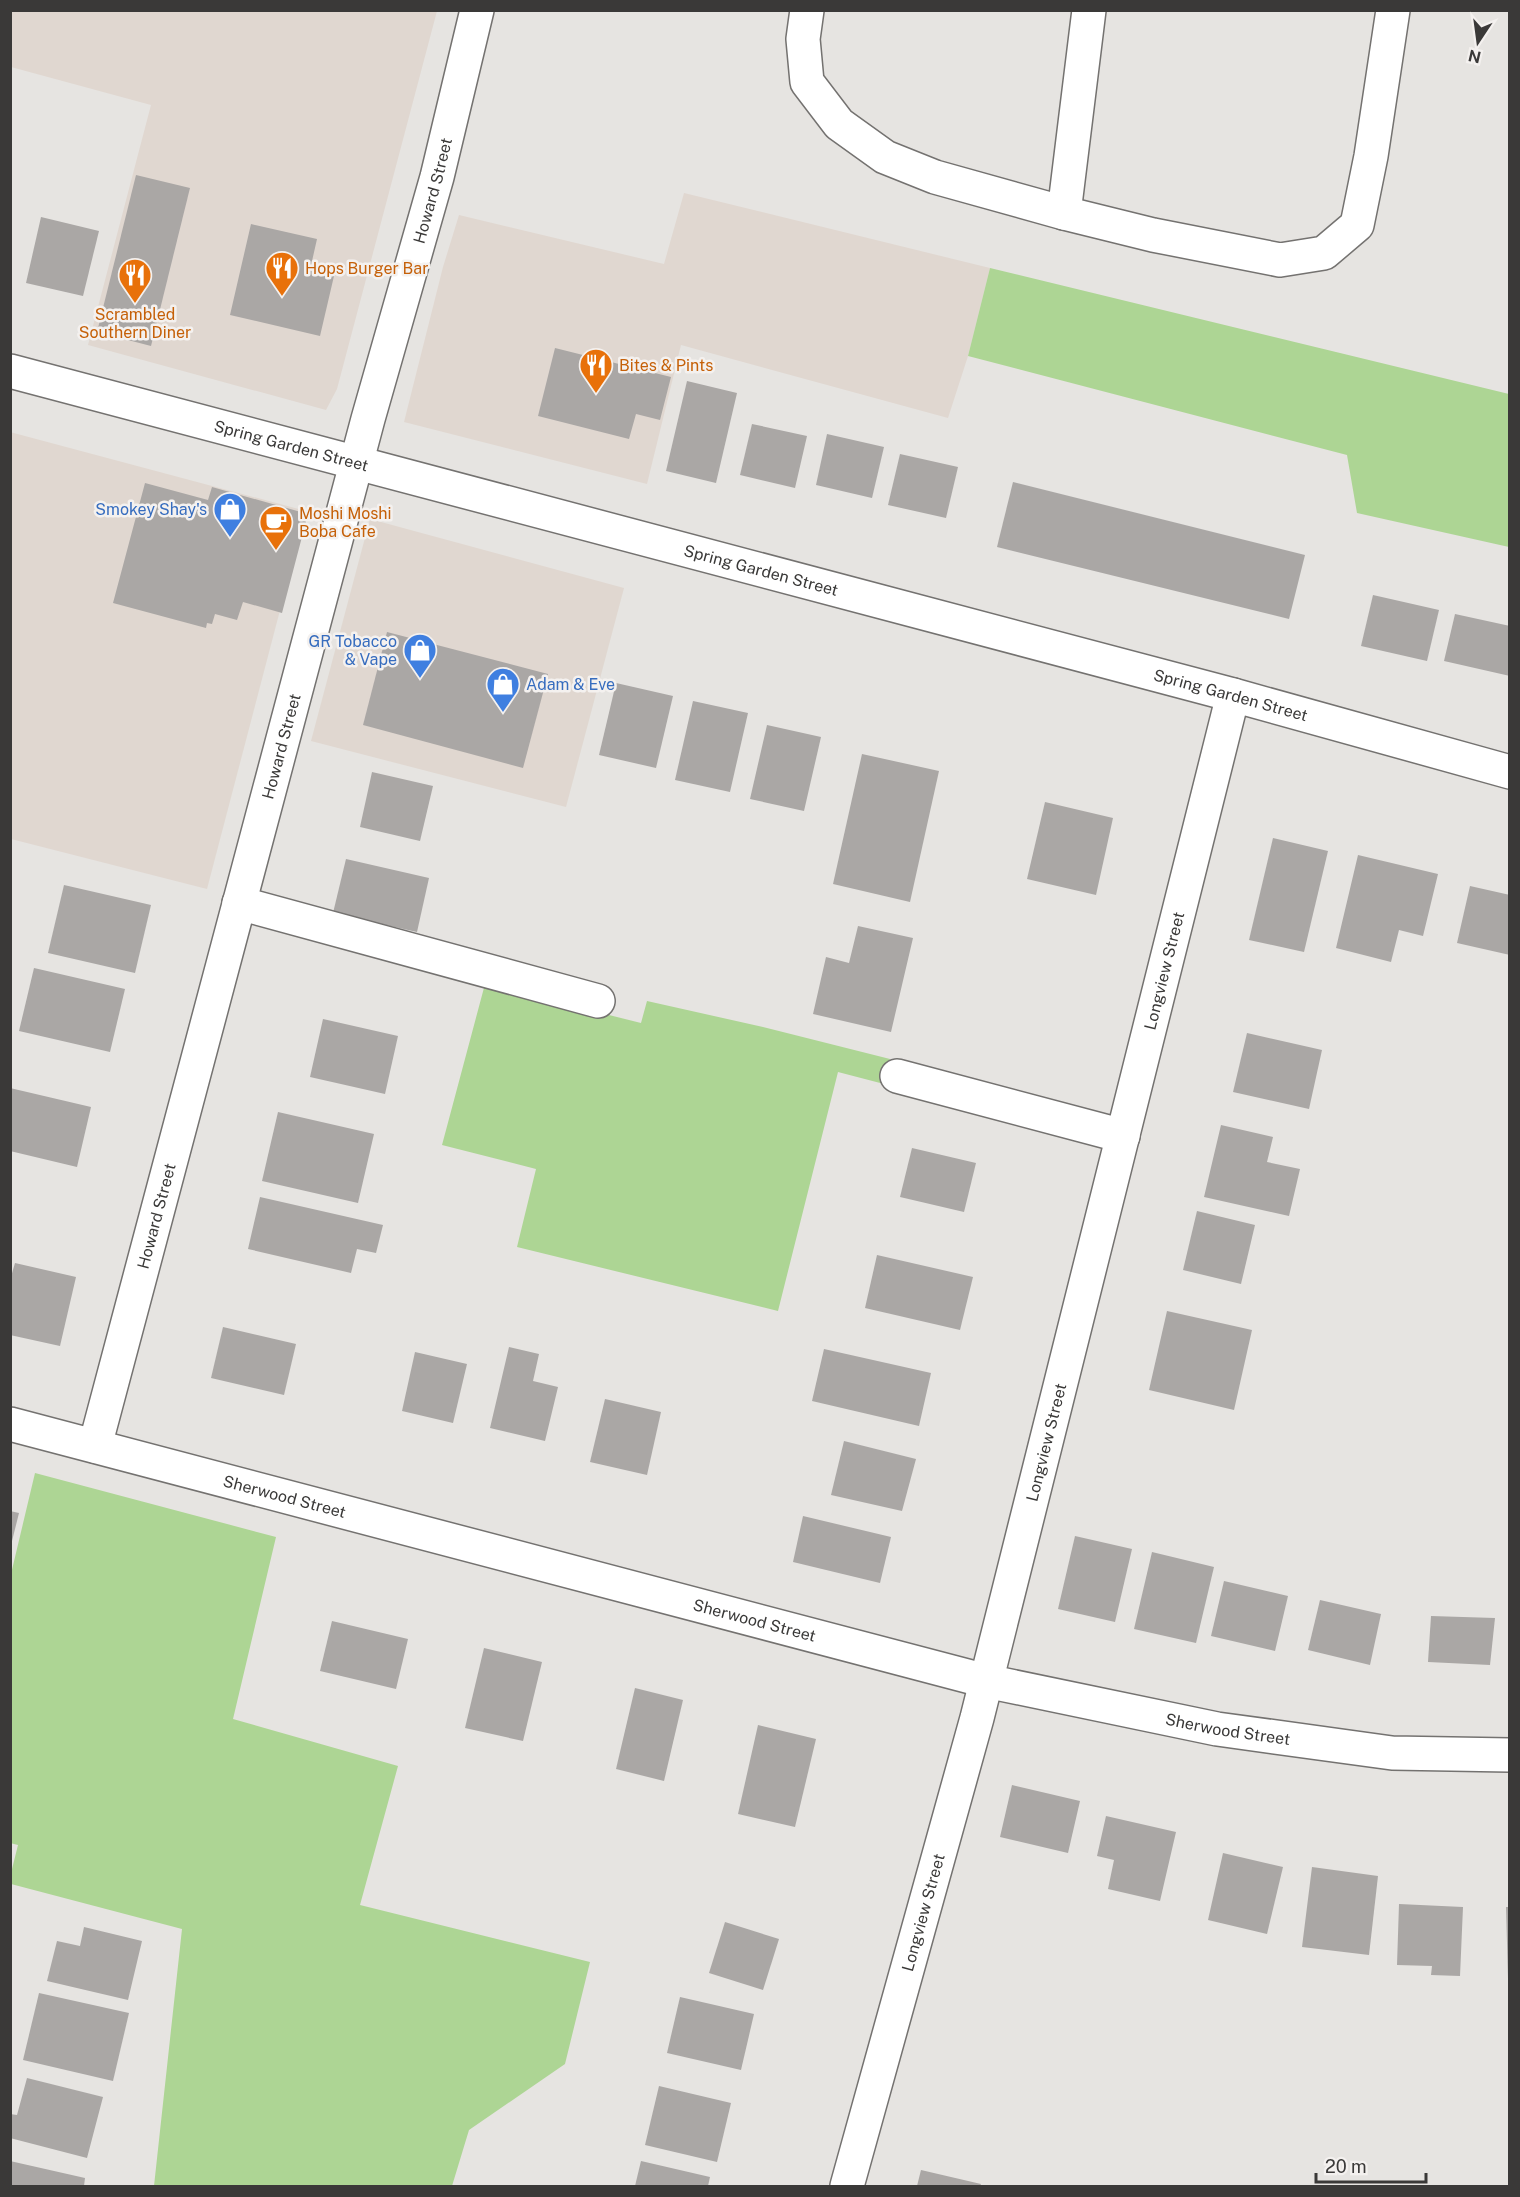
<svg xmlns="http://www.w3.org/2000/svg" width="1520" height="2197" font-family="'Public Sans',sans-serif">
	<rect width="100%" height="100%" fill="#e6e4e1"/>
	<!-- built -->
	<g fill="#e0d7d0">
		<path d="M10 11H437L337 389 326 410 88 345 151 105 11 67Z"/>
		<path d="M684 193 990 268 968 356 948 418 681 345 647 484 404 422 443 267 459 215 664 264Z"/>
		<path d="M10 432 306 511 207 889 11 839Z"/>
		<path d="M370 519 624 588 566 807 311 741Z"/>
	</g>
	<!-- green -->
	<g fill="#add594">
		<path d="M990 268 1509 394V547L1357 513 1347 455 968 356Z"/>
		<path d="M485 984 641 1023 647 1001 763 1027 890 1059 884 1084 838 1072 778 1311 517 1247 536 1169 442 1145Z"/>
		<path d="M35 1473 276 1537 233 1719 398 1766 360 1905 590 1962 565 2064 469 2130 452 2186H154L182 1929 11 1884V1873L18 1845 10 1843 11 1574Z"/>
	</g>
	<!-- building -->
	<g fill="#aaa7a5">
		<path d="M136 175 190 188 151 346 97 332Z"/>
		<path d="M41 217 99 231 83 296 26 283Z"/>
		<path d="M251 224 317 239 310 270 334 276 320 336 230 315Z"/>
		<path d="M555 348 671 377 660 420 636 414 629 439 538 416Z"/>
		<path d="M687 381 737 393 716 483 666 471Z"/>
		<path d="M752 424 807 436 795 488 740 475Z"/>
		<path d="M827 434 884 447 872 498 816 485Z"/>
		<path d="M900 454 958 467 946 518 888 505Z"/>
		<path d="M1013 482 1305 555 1289 619 997 547Z"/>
		<path d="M145 483 208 500 212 487 308 514 282 613 243 602 237 620 215 614 212 624 207 623 206 628 113 603Z"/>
		<path d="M1373 595 1439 610 1427 661 1361 646Z"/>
		<path d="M1455 614 1510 626V676L1444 661Z"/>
		<path d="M387 632 548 674 523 768 363 725Z"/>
		<path d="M616 683 673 696 656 768 599 755Z"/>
		<path d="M693 701 748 713 730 792 675 780Z"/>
		<path d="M767 725 821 737 804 811 750 799Z"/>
		<path d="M862 754 939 771 910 902 833 884Z"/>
		<path d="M372 772 433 786 420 841 360 827Z"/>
		<path d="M1045 802 1113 818 1096 895 1027 879Z"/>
		<path d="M1273 838 1328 851 1304 952 1249 940Z"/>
		<path d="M1358 855 1438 874 1423 936 1399 930 1391 962 1336 948Z"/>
		<path d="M346 859 429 878 417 932 333 913Z"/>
		<path d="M64 885 151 905 135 973 48 953Z"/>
		<path d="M1470 886 1510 895V955L1457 943Z"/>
		<path d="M858 926 913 938 891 1032 813 1014 826 957 849 963Z"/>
		<path d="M34 968 125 989 110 1052 19 1031Z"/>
		<path d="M323 1019 398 1036 385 1094 310 1077Z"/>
		<path d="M1247 1033 1322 1050 1309 1109 1233 1092Z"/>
		<path d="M10 1088 91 1107 77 1167 10 1151Z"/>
		<path d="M278 1112 374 1134 358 1203 262 1181Z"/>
		<path d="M1221 1125 1273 1137 1267 1162 1300 1169 1289 1216 1204 1197Z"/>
		<path d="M912 1148 976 1163 964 1212 900 1197Z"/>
		<path d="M260 1197 383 1225 376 1253 357 1249 351 1273 248 1249Z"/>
		<path d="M1197 1211 1255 1225 1241 1284 1183 1270Z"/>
		<path d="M877 1255 973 1277 960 1330 865 1308Z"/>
		<path d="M15 1263 76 1277 60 1346 10 1335V1280Z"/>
		<path d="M1167 1311 1252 1330 1234 1410 1149 1390Z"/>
		<path d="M223 1327 296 1344 284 1395 211 1378Z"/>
		<path d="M509 1347 539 1354 533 1381 558 1387 545 1441 490 1428Z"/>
		<path d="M824 1349 931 1373 919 1426 812 1401Z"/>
		<path d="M415 1352 467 1364 453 1423 402 1411Z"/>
		<path d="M605 1399 661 1412 647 1475 590 1462Z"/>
		<path d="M844 1441 916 1459 902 1511 831 1495Z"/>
		<path d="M10 1511 19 1513 11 1545H10Z"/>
		<path d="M803 1516 891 1537 880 1583 793 1562Z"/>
		<path d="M1075 1536 1132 1549 1115 1622 1058 1609Z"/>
		<path d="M1152 1552 1214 1567 1196 1643 1134 1629Z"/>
		<path d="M1224 1581 1288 1596 1275 1651 1211 1636Z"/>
		<path d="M1320 1600 1381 1614 1370 1665 1308 1650Z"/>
		<path d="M1431 1616 1495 1618 1490 1665 1428 1662Z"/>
		<path d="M332 1621 408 1639 396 1689 320 1671Z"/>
		<path d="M484 1648 542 1662 523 1741 465 1728Z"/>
		<path d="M635 1688 683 1700 664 1781 616 1769Z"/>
		<path d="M758 1725 816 1739 795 1827 738 1814Z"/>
		<path d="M1012 1785 1080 1801 1068 1853 1000 1837Z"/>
		<path d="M1106 1816 1176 1832 1160 1901 1108 1889 1114 1860 1097 1856Z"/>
		<path d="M1223 1853 1283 1867 1267 1934 1208 1920Z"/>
		<path d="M1312 1867 1378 1876 1369 1955 1302 1947Z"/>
		<path d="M1399 1904 1463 1907 1460 1976 1431 1975 1432 1966 1397 1965Z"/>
		<path d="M1506 1907H1510V1979H1508Z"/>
		<path d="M725 1922 779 1939 763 1990 709 1973Z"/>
		<path d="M84 1927 142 1941 128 2000 47 1981 57 1941 80 1946Z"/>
		<path d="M39 1993 129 2013 113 2081 23 2060Z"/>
		<path d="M680 1997 754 2014 741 2070 667 2053Z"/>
		<path d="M27 2078 103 2097 87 2158 10 2138V2114L17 2115Z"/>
		<path d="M659 2086 731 2103 717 2162 645 2145Z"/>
		<path d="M10 2161 85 2178 84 2186H10Z"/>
		<path d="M641 2161 710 2177 708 2186H635Z"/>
		<path d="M921 2170 981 2184 980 2186H917Z"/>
	</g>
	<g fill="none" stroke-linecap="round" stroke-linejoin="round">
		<defs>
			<g id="minor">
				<path d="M807 10 803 39 807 82 839 124 885 157 935 177 1064 213 1153 235 1280 260 1324 253 1357 225 1371 156 1393 10"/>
				<path d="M1064 213 1089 10"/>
				<path d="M239 903 598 1001"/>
				<path d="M897 1076 1123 1136"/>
				<path id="s1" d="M10 1424 986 1681 1217 1729 1392 1753 1510 1755"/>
				<path id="s2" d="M95 1446 368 419 437 177 477 10"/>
				<path id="s3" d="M847 2186 977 1718 1233 695"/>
			</g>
			<g id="major">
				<path id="s4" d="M10 371 1233 695 1510 772"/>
			</g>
		</defs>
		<!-- minor casing -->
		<use href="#minor" stroke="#747270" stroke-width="36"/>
		<!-- major casing -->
		<use href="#major" stroke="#747270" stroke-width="36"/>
		<!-- minor -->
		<use href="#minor" stroke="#fff" stroke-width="33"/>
		<!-- major -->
		<use href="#major" stroke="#fff" stroke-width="33"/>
	</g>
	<!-- icons -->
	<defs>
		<symbol id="restaurant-pin" viewBox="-11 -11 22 30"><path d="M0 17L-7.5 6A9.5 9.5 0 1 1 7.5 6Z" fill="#e8710a" stroke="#f4f1ef"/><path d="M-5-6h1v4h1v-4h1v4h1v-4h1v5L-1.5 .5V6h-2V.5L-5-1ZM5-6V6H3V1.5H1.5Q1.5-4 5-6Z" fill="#fff"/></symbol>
		<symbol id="shop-pin" viewBox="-11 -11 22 30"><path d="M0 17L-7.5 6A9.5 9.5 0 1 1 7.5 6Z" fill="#3f7fe0" stroke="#f4f1ef"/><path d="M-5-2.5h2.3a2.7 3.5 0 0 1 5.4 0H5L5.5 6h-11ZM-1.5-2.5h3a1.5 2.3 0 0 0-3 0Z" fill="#fff"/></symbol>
		<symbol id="cafe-pin" viewBox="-11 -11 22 30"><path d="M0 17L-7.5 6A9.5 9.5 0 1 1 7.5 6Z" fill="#e8710a" stroke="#f4f1ef"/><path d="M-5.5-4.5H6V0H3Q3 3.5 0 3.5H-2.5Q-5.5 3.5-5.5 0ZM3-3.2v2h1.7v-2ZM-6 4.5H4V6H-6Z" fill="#fff"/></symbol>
	</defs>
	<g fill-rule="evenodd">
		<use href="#restaurant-pin" x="263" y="249" width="38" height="52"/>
		<use href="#restaurant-pin" x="116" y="256" width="38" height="52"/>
		<use href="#restaurant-pin" x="577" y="346" width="38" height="52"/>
		<use href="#shop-pin" x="211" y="490" width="38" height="52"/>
		<use href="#cafe-pin" x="257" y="503" width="38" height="52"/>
		<use href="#shop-pin" x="401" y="631" width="38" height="52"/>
		<use href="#shop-pin" x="484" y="665" width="38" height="52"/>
	</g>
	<g text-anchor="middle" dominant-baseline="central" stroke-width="5" stroke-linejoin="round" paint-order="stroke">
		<!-- street labels -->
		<g font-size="16" fill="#3a3938" stroke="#f4f1ef">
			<text stroke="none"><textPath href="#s2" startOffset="1300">Howard Street</textPath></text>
			<text stroke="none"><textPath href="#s4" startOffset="291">Spring Garden Street</textPath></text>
			<text stroke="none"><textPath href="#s4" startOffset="777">Spring Garden Street</textPath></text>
			<text stroke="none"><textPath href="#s4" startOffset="1263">Spring Garden Street</textPath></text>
			<text stroke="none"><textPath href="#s2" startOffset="724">Howard Street</textPath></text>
			<text stroke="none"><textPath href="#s3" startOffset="1256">Longview Street</textPath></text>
			<text stroke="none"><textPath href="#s2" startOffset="238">Howard Street</textPath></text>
			<text stroke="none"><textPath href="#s3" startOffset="770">Longview Street</textPath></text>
			<text stroke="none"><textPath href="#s1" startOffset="284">Sherwood Street</textPath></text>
			<text stroke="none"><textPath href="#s1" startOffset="770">Sherwood Street</textPath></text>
			<text stroke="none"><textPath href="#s1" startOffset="1256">Sherwood Street</textPath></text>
			<text stroke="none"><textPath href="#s3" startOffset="284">Longview Street</textPath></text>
		</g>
		<!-- food labels -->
		<g font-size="16" fill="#c56008" stroke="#f4f1ef" text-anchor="start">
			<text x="305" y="268">Hops Burger Bar</text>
			<text x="135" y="314" text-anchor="middle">Scrambled<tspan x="135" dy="18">Southern Diner</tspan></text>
			<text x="619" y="365">Bites &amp; Pints</text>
			<text x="299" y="513">Moshi Moshi<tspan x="299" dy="18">Boba Cafe</tspan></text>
		</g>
		<!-- shop labels -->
		<g font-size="16" fill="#366cbe" stroke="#f4f1ef" text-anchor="end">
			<text x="207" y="509">Smokey Shay's</text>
			<text x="397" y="641">GR Tobacco<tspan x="397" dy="18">&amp; Vape</tspan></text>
			<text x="526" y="684" text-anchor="start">Adam &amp; Eve</text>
		</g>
	</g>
	<!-- border -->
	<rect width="1520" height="2197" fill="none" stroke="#3a3938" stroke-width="24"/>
	<!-- north arrow -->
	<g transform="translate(1478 42) rotate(193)" stroke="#f4f1ef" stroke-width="4.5" paint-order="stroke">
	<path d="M0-4.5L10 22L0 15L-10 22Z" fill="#3a3938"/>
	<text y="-9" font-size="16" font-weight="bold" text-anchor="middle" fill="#3a3938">N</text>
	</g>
	<!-- scale -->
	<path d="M1316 2173v9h110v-9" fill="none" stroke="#3a3938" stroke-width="3"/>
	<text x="1325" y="2173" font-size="18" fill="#3a3938" stroke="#f4f1ef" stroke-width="4.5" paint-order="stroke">20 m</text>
</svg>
